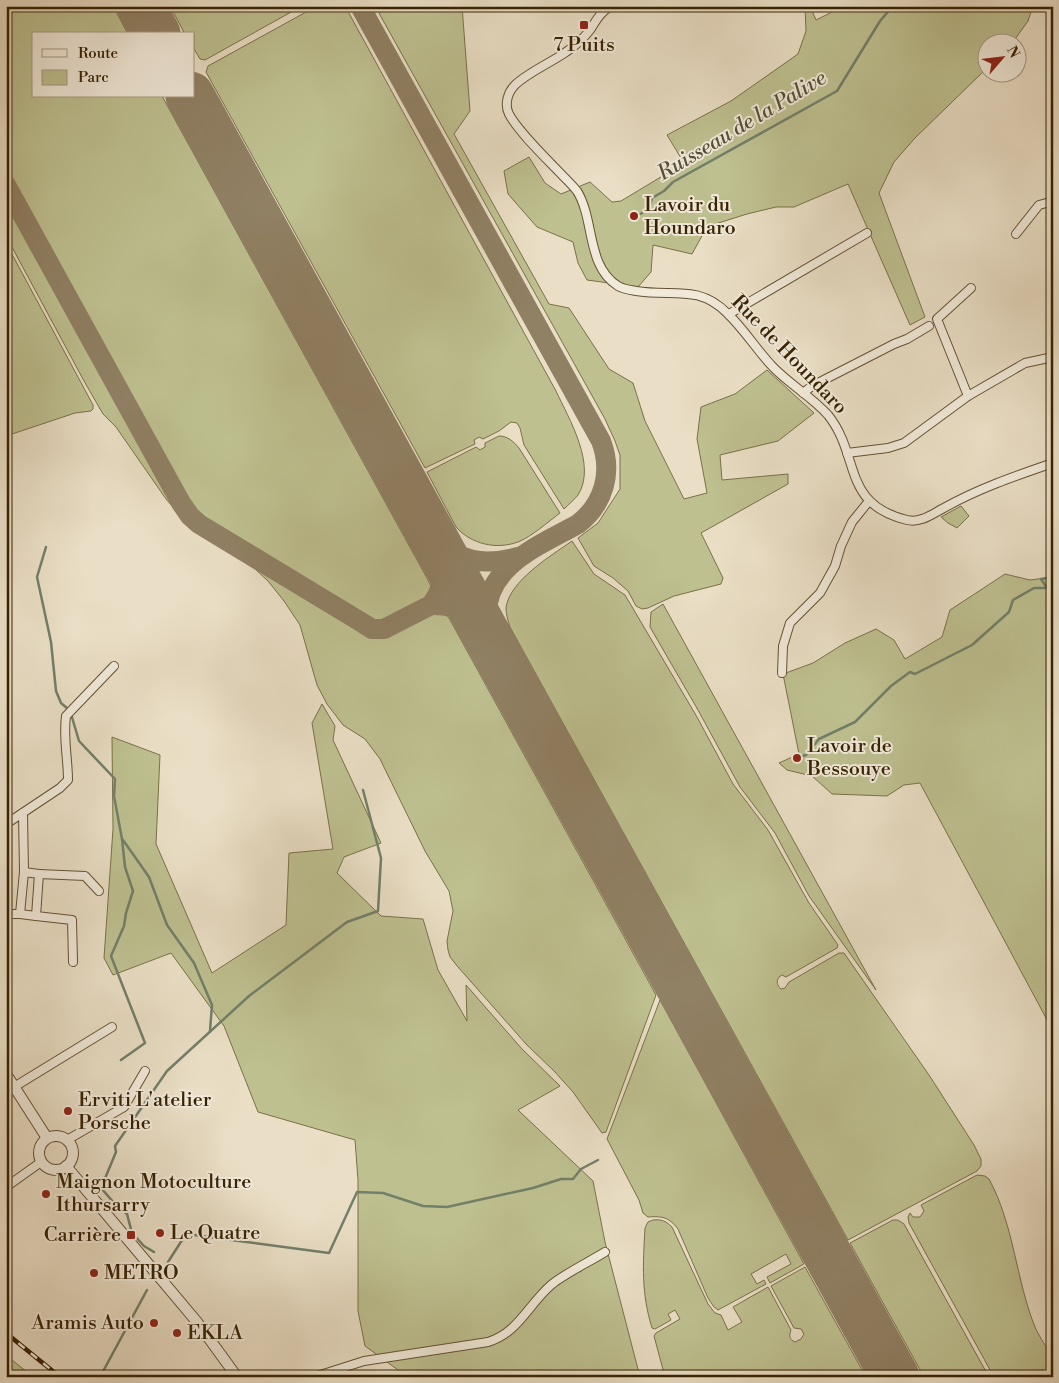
<svg xmlns="http://www.w3.org/2000/svg" width="1059" height="1383" font-family="'Libre Bodoni',serif">
	<rect width="100%" height="100%" fill="#eadfc6"/>
	<filter id="stains"><feTurbulence type="fractalNoise" baseFrequency=".004" numOctaves="4"/><feColorMatrix values="0 0 0 0 .2 0 0 0 0 .09 0 0 0 0 .02 0 0 0 .5 -.17"/></filter>
	<radialGradient id="worn" r=".72"><stop offset=".6" stop-color="#630" stop-opacity="0"/><stop offset="1" stop-color="#630" stop-opacity=".3"/></radialGradient>
	<!-- green -->
	<g fill="#bec090" stroke="#7a7149">
		<path d="M6 6H113L128 34H34V96H162L428 580 433 591 429 600 421 607 388 624 378 626 371 624 202 521 187 505 6 177Z"/>
		<path d="M170 6H302L205 60 200 59 194 49V34H185Z"/>
		<path d="M317 6H345L556 391C569 419 597 465 578 495 574 500 569 504 564 509L524 445 520 428 517 423 511 422 499 431 483 439 479 437 474 440 475 444 425 468 206 72 208 66Z"/>
		<path d="M375 6H462L470 111 454 134 549 304 569 308 609 369 633 383 645 421 684 499 707 493 697 439 701 407 735 394 767 370 814 413 778 441 720 455 722 480 788 474V484L701 533 723 578 721 584 674 596 648 608 642 609 636 606 628 591 613 578 594 566 578 538 598 523 620 489V455L615 441 605 419Z"/>
		<path d="M805 6H810L816 20 834 11 849 6H1033L1028 21 1013 42H986V69L915 138 894 162 879 193 925 317 910 325 848 184 794 207H776L747 214 712 225 703 234 692 254 653 245 651 272 638 287 587 280 578 263 573 242 537 227 508 194 504 171 529 157 545 183 561 194 590 182 612 202 621 201 684 163 667 135 731 101 798 54 806 31Z"/>
		<path d="M6 193 179 507 184 515 192 524 188 525 166 499 116 427 103 414 84 381 6 236Z"/>
		<path d="M6 243 93 405V409L91 411 75 413 6 436V320L10 317 6 310Z"/>
		<path d="M499 436C508 436 514 442 519 448L560 513C548 522 531 537 518 542 496 550 471 544 456 527L427 472 476 447 480 450 485 447V443Z"/>
		<path d="M961 506 969 516 957 528 948 523 941 517Z"/>
		<path d="M207 533 371 633C400 636 417 607 440 610L449 618 656 995 606 1132 602 1133 573 1092 555 1072 526 1044 458 967 450 957 448 950 447 941 453 911 449 891 425 851 380 759 365 739 343 725 327 704 317 685 300 625 284 601 268 581 253 567 208 540Z"/>
		<path d="M572 541 594 574 625 595 697 717 733 784 768 830 809 903 838 945 837 948 786 977 782 975 779 977C776 982 777 985 781 989L785 988 789 982 839 953H844L929 1075 974 1145 981 1159V1166L977 1171 848 1240 510 627C508 621 506 614 506 608 509 581 552 555 572 541Z"/>
		<path d="M1005 574 1030 580 1053 577V1031L920 783 904 785 887 796 832 794 812 776 787 770 779 763 799 754 783 674 813 663 845 643 876 629 894 640 905 659 942 637 950 610Z"/>
		<path d="M663 604 876 990 809 896 775 833 740 787 698 710 650 627 651 612Z"/>
		<path d="M322 704 335 726 333 740 381 843 344 857 337 873 381 916 423 919 438 970 467 1021 466 985 522 1049 560 1086 518 1110 593 1181 605 1242 640 1377H402L398 1370 365 1346 358 1311V1180L355 1140 258 1112 224 1026 171 953 113 975 104 958 113 829 112 737 160 755 156 844 212 973 286 925 289 853 333 849 312 723Z"/>
		<path d="M660 1000 804 1264 770 1283 767 1277 791 1264 786 1254 751 1274 757 1284 764 1280 766 1284 718 1310 714 1307 708 1298 678 1229C669 1217 662 1216 648 1217L643 1213 639 1200 607 1139Z"/>
		<path d="M977 1175 985 1176 989 1179C1014 1225 1016 1280 1035 1327 1044 1347 1055 1353 1052 1377H994L909 1223 908 1217 910 1213 913 1217H920L924 1211 921 1205Z"/>
		<path d="M653 1220C661 1219 666 1221 672 1227L708 1304 715 1313 721 1315 728 1330 742 1322 733 1307 768 1287 791 1330C789 1336 789 1339 795 1342L801 1339 804 1334 801 1329 794 1328 771 1286 805 1267 866 1377H665L654 1336 656 1333 680 1319 675 1310 668 1314 671 1320 655 1329 652 1328C641 1292 643 1265 645 1228L648 1222Z"/>
		<path d="M893 1220H898L904 1224 989 1377H924L850 1243Z"/>
		<path d="M6 1355 33 1377H6Z"/>
	</g>
	<g fill="none" stroke-linecap="round" stroke-linejoin="round">
		<!-- stream -->
		<g stroke="#727f6a" stroke-width="2.5">
			<path d="M634 216C644 214 650 208 652 198L664 191 673 182 837 91 880 21 893 6"/>
			<path d="M46 547 37 577 51 642 56 691 61 703 68 709"/>
			<path d="M71 714 79 741 115 779 114 796 122 839 125 867 133 891 126 913 124 926 111 956 145 1043 121 1060"/>
			<path d="M800 757 806 755 819 739 855 722 891 686 910 672 915 674 972 645 1009 612 1013 600 1034 588H1047L1041 579 1053 577"/>
			<path d="M123 840 149 877 167 925 194 963 212 1005 210 1031"/>
			<path d="M154 1252 144 1246 132 1233 127 1214 115 1204 101 1188 116 1152 115 1146 167 1071 249 996 347 922 378 911 381 858 363 790"/>
			<path d="M168 1262 186 1234 329 1253 357 1192 383 1193 423 1206 447 1207 533 1188 561 1179H573L581 1169 598 1160"/>
			<path d="M100 1377 147 1290"/>
		</g>
		<!-- taxiway -->
		<g stroke="#908064" stroke-width="20">
			<path d="M360 6 601 441C613 472 604 504 578 524 539 546 481 567 487 623 488 631 492 640 494 649"/>
			<path d="M6 185 181 503 190 516 199 524 361 622 372 629H384L431 605 438 594 444 576V564L433 538"/>
			<path d="M434 535C457 563 485 566 518 557"/>
			<path d="M431 605C462 604 472 615 489 640"/>
		</g>
		<!-- runway -->
		<g stroke="#908064" stroke-width="49">
			<path d="M141 6 156 34"/>
			<path d="M190 96 895 1377"/>
		</g>
		<defs>
			<g id="minor">
				<path d="M611 6C600 12 596 21 590 30 583 39 575 46 566 52 552 62 527 73 515 85 508 92 504 104 509 114 519 133 549 161 564 177 568 181 573 186 577 191 595 220 586 266 618 286 623 289 630 290 636 291 672 297 698 284 727 313 744 329 756 349 772 366 789 384 812 397 828 415 861 456 841 504 907 520 920 523 931 515 942 509 977 489 1015 476 1053 463"/>
				<path d="M1016 234 1039 205 1050 202 1053 204"/>
				<path d="M729 314 867 233"/>
				<path d="M803 393 812 386 894 344 907 339 929 326"/>
				<path d="M968 396 937 319 971 288"/>
				<path d="M847 453 888 448 904 443 968 396 1025 363 1053 357"/>
				<path d="M782 673 783 646 790 623 820 593 835 566 841 546 852 522 869 501"/>
				<path d="M23 813 24 872 20 914 36 916 39 874 24 872"/>
				<path d="M6 824 60 788 68 780C68 759 63 737 66 716L114 666"/>
				<path d="M39 874 85 876 99 891"/>
				<path d="M6 914H20"/>
				<path d="M36 916 72 920 73 962"/>
				<path d="M14 1087 112 1027"/>
				<path d="M1053 1095V1106"/>
				<path d="M67 1140 124 1107 145 1071"/>
				<path d="M6 1187 41 1162"/>
				<path d="M314 1377 364 1361 488 1342C518 1333 528 1305 551 1285 564 1274 589 1262 605 1252"/>
			</g>
			<g id="tertiary">
				<path d="M6 1074 47 1138"/>
				<circle cx="56" cy="1153" r="17"/>
				<path d="M66 1166 197 1322 237 1377"/>
			</g>
		</defs>
		<!-- minor casing -->
		<use href="#minor" stroke="#645133" stroke-width="10"/>
		<!-- tertiary casing -->
		<use href="#tertiary" stroke="#645133" stroke-width="12"/>
		<!-- minor -->
		<use href="#minor" stroke="#f1eada" stroke-width="8"/>
		<!-- tertiary -->
		<use href="#tertiary" stroke="#f1eada" stroke-width="10"/>
		<defs>
			<path id="rail" d="M6 1333 60 1377"/>
		</defs>
		<!-- rail casing -->
		<use href="#rail" stroke="#372202" stroke-width="4.5"/>
		<!-- rail -->
		<use href="#rail" stroke="#f1eada" stroke-width="2.5" stroke-dasharray="8" stroke-linecap="butt"/>
	</g>
	<!-- markers -->
	<g fill="#8f2418" stroke="#f1eada" stroke-width="2">
		<rect x="579" y="20" width="10" height="10" rx="2.5"/>
		<circle cx="634" cy="216" r="5"/>
		<circle cx="797" cy="758" r="5"/>
		<circle cx="68" cy="1111" r="5"/>
		<circle cx="46" cy="1194" r="5"/>
		<circle cx="160" cy="1233" r="5"/>
		<rect x="126" y="1230" width="10" height="10" rx="2.5"/>
		<circle cx="94" cy="1273" r="5"/>
		<circle cx="154" cy="1323" r="5"/>
		<circle cx="177" cy="1333" r="5"/>
	</g>
	<g text-anchor="middle" dominant-baseline="central" stroke-width="4" stroke-linejoin="round" paint-order="stroke">
		<!-- poi labels -->
		<g font-size="20" fill="#372202" stroke="#f1eada" text-anchor="start">
			<text x="584" y="45" text-anchor="middle">7 Puits</text>
			<text x="644" y="205">Lavoir du<tspan x="644" dy="23">Houndaro</tspan></text>
			<text x="807" y="746">Lavoir de<tspan x="807" dy="23">Bessouye</tspan></text>
			<text x="78" y="1100">Erviti L'atelier<tspan x="78" dy="23">Porsche</tspan></text>
			<text x="56" y="1182">Maignon Motoculture<tspan x="56" dy="23">Ithursarry</tspan></text>
			<text x="170" y="1233">Le Quatre</text>
			<text x="121" y="1235" text-anchor="end">Carrière</text>
			<text x="104" y="1273">METRO</text>
			<text x="144" y="1323" text-anchor="end">Aramis Auto</text>
			<text x="187" y="1333">EKLA</text>
		</g>
		<!-- street labels -->
		<g font-size="20" fill="#372202" stroke="#f1eada">
			<text transform="translate(789 355) rotate(46)">Rue de Houndaro</text>
		</g>
		<!-- water labels -->
		<g font-size="21" font-style="italic" fill="#545036" stroke="#f1eada">
			<text transform="translate(742 126) rotate(-31)">Ruisseau de la Palive</text>
		</g>
	</g>
	<!-- margin -->
	<rect width="1059" height="1383" fill="none" stroke="#eadfc6" stroke-width="25"/>
	<rect x="8" y="8" width="1044" height="1368" fill="none" stroke="#372202" stroke-width="2.5"/>
	<rect x="12" y="12" width="1034" height="1358" fill="none" stroke="#372202"/>
	<!-- legend -->
	<rect x="32" y="32" width="162" height="65" fill="#f1eada" stroke="#a79a84"/>
	<rect x="42" y="49" width="25" height="8" fill="#f1eada" stroke="#a79a84"/>
	<text x="78" y="58" font-size="15" fill="#372202">Route</text>
	<rect x="42" y="70" width="25" height="15" fill="#bec090" stroke="#a79a84"/>
	<text x="78" y="82" font-size="15" fill="#372202">Parc</text>
	<!-- north arrow -->
	<g transform="translate(1002 58) rotate(62)"><circle r="24" fill="#f1eada" stroke="#a79a84"/>
	<path d="M0-4L9 19L0 12L-9 19Z" fill="#8f2418"/>
	<text y="-8" font-size="14" font-weight="bold" text-anchor="middle" fill="#372202">N</text>
	</g>
	<rect width="100%" height="100%" filter="url(#stains)"/>
	<rect width="100%" height="100%" fill="url(#worn)"/>
</svg>
